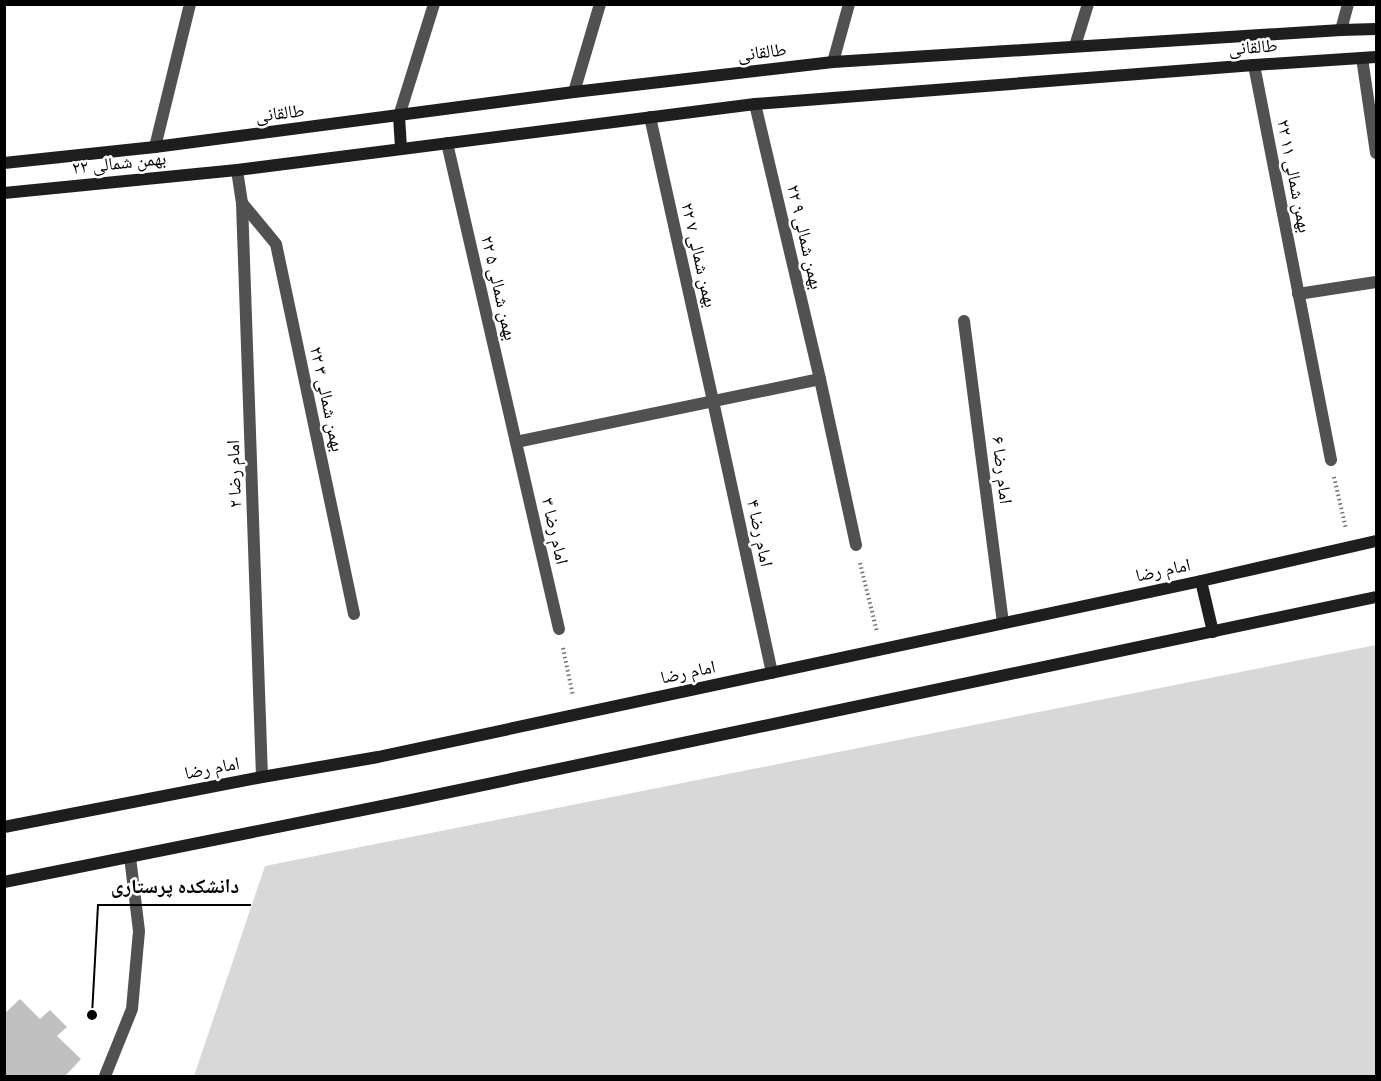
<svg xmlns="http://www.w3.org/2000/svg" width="1381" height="1081" font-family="Karla,'Noto Naskh Arabic',sans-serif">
	<rect width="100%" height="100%" fill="#fff"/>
	<!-- green -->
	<path fill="#d8d8d8" d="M1376 645V1076H194L265 866Z"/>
	<!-- building -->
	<path fill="#c0c0c0" d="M20 999 40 1019 50 1010 67 1027 57 1036 81 1059 65 1076H4V1014Z"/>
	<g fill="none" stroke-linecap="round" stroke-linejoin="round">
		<!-- path -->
		<g stroke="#737373" stroke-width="4" stroke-dasharray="1.5 3" stroke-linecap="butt">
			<path d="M1334 477 1346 529"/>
			<path d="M860 563 877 632"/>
			<path d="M563 648 573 696"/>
		</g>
		<!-- lane -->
		<path stroke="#515151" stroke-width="12" d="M105 1076 132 1009 139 931 130 857"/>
		<!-- street -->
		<g stroke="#515151" stroke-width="12">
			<path d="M1341 30 1348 4"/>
			<path d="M1075 46 1088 4"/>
			<path d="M1362 58 1376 153"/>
			<path d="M833 62 849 4"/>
			<path d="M1254 65 1331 460"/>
			<path d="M574 92 600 4"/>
			<path d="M755 104 820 379 856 545"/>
			<path d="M399 116 434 4"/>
			<path d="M650 117 713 401 772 673"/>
			<path d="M447 143 559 629"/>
			<path d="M155 147 190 4"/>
			<path d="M237 170 242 203 262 777"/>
			<path d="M242 203 276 244 354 614"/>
			<path d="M1298 294 1376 282"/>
			<path d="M964 321 1003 623"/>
			<path d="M516 442 820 379"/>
		</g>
		<!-- secondary -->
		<g stroke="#1e1e1e" stroke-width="12">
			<path d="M399 116 401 148"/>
			<path d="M4 163 155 147 574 92 833 62 1341 30 1376 29"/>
			<path d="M4 193 237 170 755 104 1254 65 1376 57"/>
			<path d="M1201 581 1213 632"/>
			<path d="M4 827 262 777 378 757 1201 581 1376 541"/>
			<path d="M4 882 407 801 1376 597"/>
		</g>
	</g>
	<g text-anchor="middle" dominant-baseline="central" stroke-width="5" stroke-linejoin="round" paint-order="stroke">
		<!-- street labels -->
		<g font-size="18" fill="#000" stroke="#fff">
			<text transform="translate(1253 47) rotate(-4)">طالقانی</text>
			<text transform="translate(762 52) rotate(-7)">طالقانی</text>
			<text transform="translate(280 113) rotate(-7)">طالقانی</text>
			<text transform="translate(119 163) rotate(-6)">۲۲ بهمن شمالی</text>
			<text transform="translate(1294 176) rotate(79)">۲۲ بهمن شمالی ۱۱</text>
			<text transform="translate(805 237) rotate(77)">۲۲ بهمن شمالی ۹</text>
			<text transform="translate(699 255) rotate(77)">۲۲ بهمن شمالی ۷</text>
			<text transform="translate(499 288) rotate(77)">۲۲ بهمن شمالی ۵</text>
			<text transform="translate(327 399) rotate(78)">۲۲ بهمن شمالی ۳</text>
			<text transform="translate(1002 470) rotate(83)">امام رضا ۶</text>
			<text transform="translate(234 474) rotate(-92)">امام رضا ۲</text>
			<text transform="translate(555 531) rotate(77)">امام رضا ۳</text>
			<text transform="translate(760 533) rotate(78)">امام رضا ۴</text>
			<text transform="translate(1163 570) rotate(-12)">امام رضا</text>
			<text transform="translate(688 672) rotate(-12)">امام رضا</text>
			<text transform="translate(212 768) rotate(-11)">امام رضا</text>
		</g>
	</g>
	<!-- callouts -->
	<path fill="none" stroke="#000" stroke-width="2" d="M92 1015L98 905H251"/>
	<circle fill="#000" stroke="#fff" stroke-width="2" cx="92" cy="1015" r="6"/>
	<g font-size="20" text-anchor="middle" font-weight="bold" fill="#000" stroke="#fff" stroke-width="5" stroke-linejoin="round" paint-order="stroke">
		<text x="175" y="893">دانشکده پرستاری</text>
	</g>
	<!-- border -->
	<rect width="1381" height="1081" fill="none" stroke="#000000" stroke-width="12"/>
</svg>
